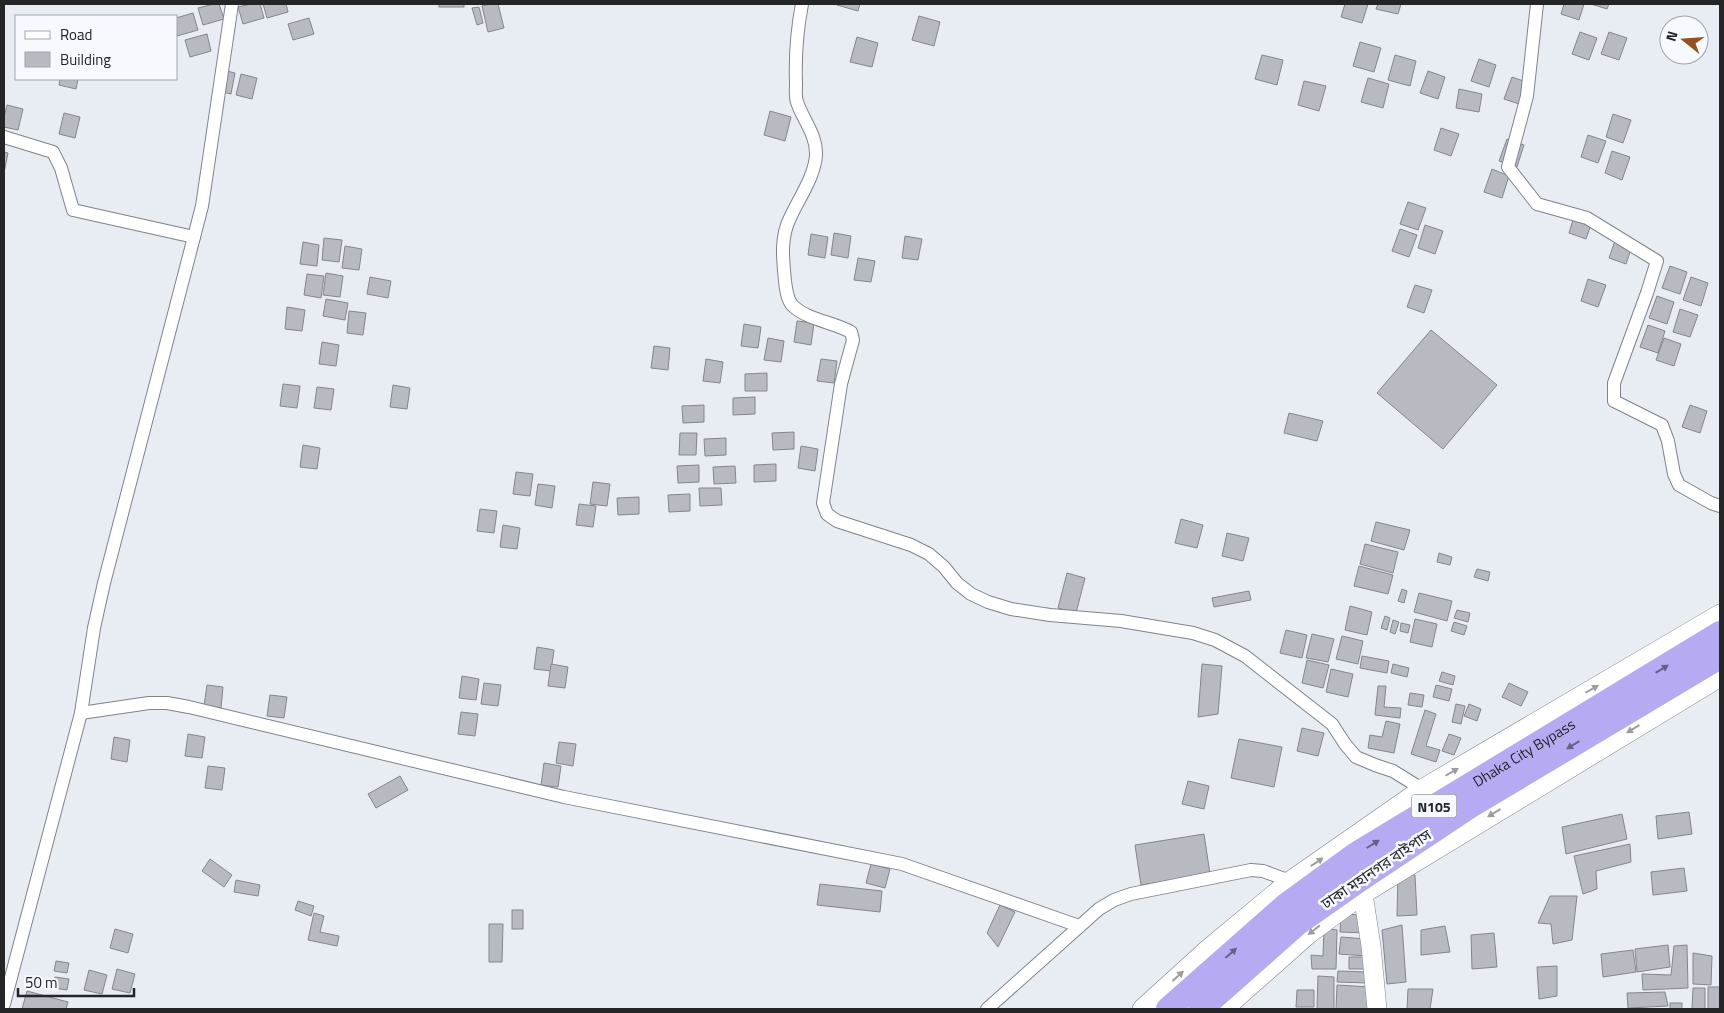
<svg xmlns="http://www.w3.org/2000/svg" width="1724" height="1013" font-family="'Titillium Web','Noto Sans Bengali',sans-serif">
	<rect width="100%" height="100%" fill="#e8ecf3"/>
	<!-- building -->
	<g fill="#b7bbc1" stroke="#83878d">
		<path d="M214 4H219L224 19 203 25 198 8Z"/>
		<path d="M251 4H260L264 18 243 24 238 7Z"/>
		<path d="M263 4H286L288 12 267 18Z"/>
		<rect x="439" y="4" width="25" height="3"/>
		<path d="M490 4H498L504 28 488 32 482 6Z"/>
		<path d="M837 4H860L858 11 837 5Z"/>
		<path d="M1345 4H1368L1362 23 1341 17Z"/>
		<path d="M1378 4H1401L1398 14 1376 9Z"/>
		<path d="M1564 4H1584L1579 20 1561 14Z"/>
		<path d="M1591 4H1609L1607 9Z"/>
		<path d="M479 7 483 23 477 25 472 8Z"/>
		<path d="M193 13 198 30 177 36 176 18Z"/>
		<path d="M919 16 940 22 934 46 912 40Z"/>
		<path d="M309 18 314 34 293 40 288 24Z"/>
		<path d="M1580 32 1597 38 1589 60 1572 54Z"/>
		<path d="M1609 32 1627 38 1619 60 1601 54Z"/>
		<path d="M207 34 211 51 190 57 185 40Z"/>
		<path d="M857 37 878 43 872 67 850 62Z"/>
		<path d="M1360 42 1381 48 1374 72 1353 66Z"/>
		<path d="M1262 55 1283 60 1277 85 1255 79Z"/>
		<path d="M1395 55 1416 61 1410 86 1388 80Z"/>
		<path d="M1479 59 1496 65 1489 87 1471 81Z"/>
		<path d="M219 69 235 73 231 94 214 90Z"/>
		<path d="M1428 71 1445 77 1438 99 1420 93Z"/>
		<path d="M241 74 257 78 252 99 236 95Z"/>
		<path d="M1512 77 1529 83 1522 105 1504 99Z"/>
		<path d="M1368 78 1389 84 1383 108 1361 102Z"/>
		<path d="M60 79H78L76 89 59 85Z"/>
		<path d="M1304 81 1326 86 1319 111 1298 105Z"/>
		<path d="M1459 89 1482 94 1479 112 1456 108Z"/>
		<path d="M7 105 23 109 18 130 4 127V117Z"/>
		<path d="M770 111 791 117 785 141 764 135Z"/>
		<path d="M64 113 80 117 75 138 59 134Z"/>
		<path d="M1613 114 1631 120 1623 143 1606 137Z"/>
		<path d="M1441 128 1459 134 1451 156 1434 150Z"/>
		<path d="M1588 135 1606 141 1598 163 1581 157Z"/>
		<path d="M1507 139 1524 145 1517 167 1499 161Z"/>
		<path d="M1612 151 1630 157 1622 180 1605 173Z"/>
		<path d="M4 152 8 153 4 173Z"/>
		<path d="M1492 169 1509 176 1502 198 1484 192Z"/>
		<path d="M1408 202 1426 208 1418 230 1400 224Z"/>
		<path d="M1576 210 1594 216 1586 239 1569 233Z"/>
		<path d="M1425 225 1443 231 1435 254 1418 248Z"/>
		<path d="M1400 229 1417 235 1409 257 1392 251Z"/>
		<path d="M834 233 851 236 848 258 831 255Z"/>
		<path d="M811 234 828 237 825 258 808 255Z"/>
		<path d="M1617 235 1634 241 1626 264 1609 258Z"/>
		<path d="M905 236 922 239 918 260 902 258Z"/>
		<path d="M324 238 342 240 339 262 322 260Z"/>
		<path d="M303 242 319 245 317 266 300 264Z"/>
		<path d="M345 246 362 249 359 270 342 268Z"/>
		<path d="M858 258 875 261 871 282 854 280Z"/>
		<path d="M1670 266 1687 272 1680 294 1662 288Z"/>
		<path d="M326 273 343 276 340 297 323 295Z"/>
		<path d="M307 274 324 276 321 298 304 295Z"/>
		<path d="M370 277 391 281 388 298 367 294Z"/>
		<path d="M1691 277 1708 283 1701 306 1683 300Z"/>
		<path d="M1588 279 1606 285 1598 307 1581 301Z"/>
		<path d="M1415 285 1432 290 1424 313 1407 307Z"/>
		<path d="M1657 296 1674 302 1667 324 1649 318Z"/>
		<path d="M326 299 348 303 345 320 323 316Z"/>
		<path d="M287 307 305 310 302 331 285 329Z"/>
		<path d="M1680 309 1698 315 1690 337 1673 332Z"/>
		<path d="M349 311 366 313 363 335 347 333Z"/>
		<path d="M797 321 814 323 811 345 794 342Z"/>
		<path d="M744 324 761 327 758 348 741 346Z"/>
		<path d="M1648 325 1665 331 1658 353 1640 347Z"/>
		<path d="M1431 330 1497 385 1443 449 1377 393Z"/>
		<path d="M768 338 784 341 781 362 764 360Z"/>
		<path d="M1664 338 1681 344 1674 366 1656 360Z"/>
		<path d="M322 342 339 345 336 366 319 364Z"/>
		<path d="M654 346 670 348 668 370 651 368Z"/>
		<path d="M706 359 723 362 720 383 703 381Z"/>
		<path d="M821 359 837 361 834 383 817 381Z"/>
		<path d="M767 373V391H745V374Z"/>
		<path d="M283 384 300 386 297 408 280 406Z"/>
		<path d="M393 385 410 388 407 409 390 407Z"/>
		<path d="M317 387 334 389 331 410 314 408Z"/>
		<path d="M755 397V414L733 415V398Z"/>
		<path d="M704 405V422L683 423 682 406Z"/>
		<path d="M1690 405 1707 411 1700 433 1682 427Z"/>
		<path d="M1289 413 1323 421 1317 441 1284 433Z"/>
		<path d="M794 432V449L773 450 772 433Z"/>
		<path d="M680 433H697L696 455H679Z"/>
		<path d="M726 438V455L705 456 704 439Z"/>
		<path d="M303 445 320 448 317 469 300 467Z"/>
		<path d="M801 446 818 449 815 471 798 468Z"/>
		<path d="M776 464V481L754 482V465Z"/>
		<path d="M699 465V482L678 483 677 466Z"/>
		<path d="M735 466 736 483 714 484 713 467Z"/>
		<path d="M516 472 533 474 530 496 513 494Z"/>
		<path d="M593 482 610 484 607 506 590 504Z"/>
		<path d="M538 484 555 486 552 508 535 505Z"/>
		<path d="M699 488H721L722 505 700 506Z"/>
		<path d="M690 494V511L669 512 668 495Z"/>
		<path d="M639 497V514L618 515 617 498Z"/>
		<path d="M579 504 596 506 593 527 576 525Z"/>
		<path d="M480 509 497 511 494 533 477 531Z"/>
		<path d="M1181 519 1203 525 1197 548 1175 543Z"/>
		<path d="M1376 522 1410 530 1404 550 1371 541Z"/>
		<path d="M503 525 520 528 517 549 500 547Z"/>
		<path d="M1227 533 1249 538 1243 561 1222 556Z"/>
		<path d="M1365 544 1398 552 1393 573 1360 564Z"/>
		<path d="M1439 553 1452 557 1450 565 1437 562Z"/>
		<path d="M1359 566 1393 575 1388 594 1354 586Z"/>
		<path d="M1477 569 1490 572 1488 581 1474 577Z"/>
		<path d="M1067 573 1085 578 1076 613 1058 608Z"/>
		<path d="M1402 589 1407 591 1404 603 1398 601Z"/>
		<path d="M1249 591 1251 600 1214 607 1212 598Z"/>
		<path d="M1419 593 1452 601 1447 621 1414 612Z"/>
		<path d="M1350 606 1372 612 1367 635 1345 630Z"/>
		<path d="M1457 610 1470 613 1468 622 1454 618Z"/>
		<path d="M1385 616 1390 618 1387 630 1381 628Z"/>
		<path d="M1415 619 1437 624 1432 647 1410 642Z"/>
		<path d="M1393 620 1399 622 1395 634 1390 632Z"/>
		<path d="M1454 622 1467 626 1464 635 1451 631Z"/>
		<path d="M1401 623 1410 625 1408 633 1400 631Z"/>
		<path d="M1286 630 1307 635 1302 658 1280 653Z"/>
		<path d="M1312 634 1334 639 1328 662 1306 658Z"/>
		<path d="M1342 636 1363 641 1358 664 1336 659Z"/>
		<path d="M537 647 554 650 551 671 534 669Z"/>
		<path d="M1362 656 1389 661 1387 673 1360 668Z"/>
		<path d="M1307 660 1329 665 1323 688 1302 683Z"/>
		<path d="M551 664 568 667 565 688 548 686Z"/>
		<path d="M1202 664 1222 666 1218 714 1198 717Z"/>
		<path d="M1393 664 1409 668 1407 677 1391 673Z"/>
		<path d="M1331 669 1353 674 1348 697 1326 692Z"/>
		<path d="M1442 672 1455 676 1453 685 1439 681Z"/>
		<path d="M462 676 479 679 476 700 459 698Z"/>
		<path d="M484 683 501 685 498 706 481 704Z"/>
		<path d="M1509 683 1528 692 1521 706 1502 697Z"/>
		<path d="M207 685 223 687 221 708 204 706Z"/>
		<path d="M1436 685 1452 689 1449 701 1433 697Z"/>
		<path d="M1378 686H1386L1384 707 1401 708 1400 718 1375 715Z"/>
		<path d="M1410 693 1424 695 1422 707 1408 705Z"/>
		<path d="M270 695 287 697 284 718 267 716Z"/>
		<path d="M1456 704 1465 706 1461 724 1452 722Z"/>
		<path d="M1469 704 1481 709 1477 721 1464 716Z"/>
		<path d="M1425 710 1436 714 1426 746 1440 750 1436 762 1411 754Z"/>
		<path d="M461 712 478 714 475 736 458 734Z"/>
		<path d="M1386 721 1400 724 1394 753 1368 748 1370 735 1382 737Z"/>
		<path d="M1302 728 1324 733 1318 756 1297 751Z"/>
		<path d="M188 734 205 737 202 758 185 756Z"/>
		<path d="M1449 734 1461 738 1454 755 1442 751Z"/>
		<path d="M114 737 130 740 127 762 111 759Z"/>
		<path d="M1239 739 1282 747 1274 787 1231 778Z"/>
		<path d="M559 742 576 744 573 766 556 763Z"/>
		<path d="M544 763 561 766 558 787 541 785Z"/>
		<path d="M208 766 225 768 222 790 205 788Z"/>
		<path d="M400 776 408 790 376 808 368 794Z"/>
		<path d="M1188 781 1209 786 1204 809 1182 804Z"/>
		<path d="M1689 812 1692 834 1658 839 1656 816Z"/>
		<path d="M1622 814 1627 839 1566 854 1562 827Z"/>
		<path d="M1204 834 1210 874 1141 885 1135 845Z"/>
		<path d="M1630 844 1631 862 1596 871 1597 889 1583 894 1574 856Z"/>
		<path d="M210 859 232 875 224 887 202 871Z"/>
		<path d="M871 864 890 869 885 888 866 883Z"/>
		<path d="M1684 868 1687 891 1653 895 1651 872Z"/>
		<path d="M1398 874 1415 875 1417 915 1397 916Z"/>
		<path d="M236 880 260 885 258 896 234 892Z"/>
		<path d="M820 884 882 891 880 912 817 905Z"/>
		<path d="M1550 896H1577L1572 940 1553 944 1551 924 1538 923Z"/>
		<path d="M298 901 314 906 311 916 295 910Z"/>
		<path d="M1000 905 1015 912 998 947 987 933Z"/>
		<rect x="512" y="910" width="11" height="19"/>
		<path d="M314 913 324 916 320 932 339 936 337 946 308 940Z"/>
		<path d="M1341 914 1362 915 1365 933 1340 932Z"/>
		<path d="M489 924H503L502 962H489Z"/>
		<path d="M1402 925 1406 982 1387 984 1382 930Z"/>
		<path d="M1445 926 1450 952 1421 955V930Z"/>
		<path d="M1324 928 1337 930 1336 969H1312L1311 955 1323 956Z"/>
		<path d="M115 929 133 934 128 953 110 948Z"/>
		<path d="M1494 933 1497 967 1472 969 1471 935Z"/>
		<path d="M1341 937 1366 939V956L1339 954Z"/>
		<path d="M1668 945 1670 967 1637 972 1635 949Z"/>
		<path d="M1687 945 1688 988 1643 990 1642 974 1671 975 1674 946Z"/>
		<path d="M1633 950 1636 972 1603 977 1601 954Z"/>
		<path d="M1693 953 1712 956 1711 985 1693 984Z"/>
		<path d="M1349 957H1369L1370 969H1349Z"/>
		<path d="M56 961 69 963 67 973 54 971Z"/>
		<path d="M1557 966V996L1539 999 1537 967Z"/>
		<path d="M117 969 135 974 130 993 112 989Z"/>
		<path d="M89 970 107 975 102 994 84 990Z"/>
		<path d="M1338 971 1368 972 1369 983 1337 982Z"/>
		<path d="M1318 976 1334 977V1009H1317Z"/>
		<path d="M55 977 69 979 67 990 53 988Z"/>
		<path d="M1337 985 1371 987 1372 1009H1336Z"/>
		<rect x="1708" y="987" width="12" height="22"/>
		<path d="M1693 988H1705V1009H1692Z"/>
		<path d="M1408 989H1433L1430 1009H1407Z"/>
		<path d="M1297 990H1314V1007H1296Z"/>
		<path d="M27 991 68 1002 66 1009H22Z"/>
		<path d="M1665 992 1668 1006 1628 1008 1627 993Z"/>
		<rect x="1670" y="1003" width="12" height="6"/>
	</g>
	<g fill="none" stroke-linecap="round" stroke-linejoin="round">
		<defs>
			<g id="street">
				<path d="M802 4C797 30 795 56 796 83 796 89 795 96 797 102 803 120 817 135 816 155 815 176 798 200 790 218 780 238 783 260 785 281 786 289 787 300 793 306 808 320 833 322 851 332L853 340 841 384 823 503 827 514 837 521 911 545 929 554 944 567 957 583 971 594 988 602 1011 609 1050 615 1121 621 1193 633 1215 640 1245 656 1332 724 1345 744 1356 757 1375 765 1393 771 1422 789"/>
				<path d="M1537 4 1527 96 1508 167 1537 204 1587 218 1657 261 1647 293 1614 383V401L1662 425 1668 441 1674 474 1679 485 1711 503 1720 506"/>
				<path d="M4 137 53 152 61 168 73 210 194 237 202 206 232 4"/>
				<path d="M81 713 149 703H167L189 707 564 797 902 864 1079 926"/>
				<path d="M4 1004 81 713 94 628 104 583 194 237"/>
				<path d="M987 1009 1099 909 1114 900 1131 894 1251 870 1263 871 1290 881"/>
			</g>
			<g id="secondary">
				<path d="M1363 894 1371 946 1377 1009"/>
				<path d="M1142 1009 1208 949 1290 881 1422 789 1720 614"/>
				<path d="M1224 1009 1310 933 1363 894 1720 677"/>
			</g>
			<g id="highway">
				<path id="s1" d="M1168 1009 1286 905 1356 854 1720 633"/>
				<path d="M1201 1009 1297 924 1361 879 1469 807 1720 657"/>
			</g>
		</defs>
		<!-- street casing -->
		<use href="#street" stroke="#7f8389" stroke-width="14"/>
		<!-- secondary casing -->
		<use href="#secondary" stroke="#7f8389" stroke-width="20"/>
		<!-- highway casing -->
		<use href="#highway" stroke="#cacbcb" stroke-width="25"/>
		<!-- street -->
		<use href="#street" stroke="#fff" stroke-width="12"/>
		<!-- secondary -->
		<use href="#secondary" stroke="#fff" stroke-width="19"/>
		<!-- highway -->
		<use href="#highway" stroke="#b6abf2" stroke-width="24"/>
	</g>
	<!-- one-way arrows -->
	<defs><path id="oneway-solid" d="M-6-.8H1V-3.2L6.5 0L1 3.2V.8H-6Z" transform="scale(1.25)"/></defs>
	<g fill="#656182">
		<use href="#oneway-solid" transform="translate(1662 669) rotate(-31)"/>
		<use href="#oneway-solid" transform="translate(1573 745) rotate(149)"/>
		<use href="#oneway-solid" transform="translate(1373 844) rotate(-32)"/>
		<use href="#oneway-solid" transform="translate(1231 953) rotate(-41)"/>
	</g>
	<g fill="#9c9d9e">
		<use href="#oneway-solid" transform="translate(1592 689) rotate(-30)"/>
		<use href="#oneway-solid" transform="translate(1633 729) rotate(149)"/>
		<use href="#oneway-solid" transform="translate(1452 772) rotate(-30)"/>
		<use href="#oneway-solid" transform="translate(1494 813) rotate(149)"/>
		<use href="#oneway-solid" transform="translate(1317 862) rotate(-34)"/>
		<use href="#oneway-solid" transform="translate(1314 930) rotate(142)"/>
		<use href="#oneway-solid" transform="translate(1178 976) rotate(-42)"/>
	</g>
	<g text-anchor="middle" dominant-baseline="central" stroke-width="5" stroke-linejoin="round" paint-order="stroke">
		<!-- shield labels -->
		<rect fill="#f6faff" stroke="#626568" stroke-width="1" x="1411.5" y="794.5" width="45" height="23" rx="4"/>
		<g font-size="14" font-weight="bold" fill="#232527">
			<text x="1434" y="806">N105</text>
		</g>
		<!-- street labels -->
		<g font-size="15" fill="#232527" stroke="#f6faff">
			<text stroke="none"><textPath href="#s1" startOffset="440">Dhaka City Bypass</textPath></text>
			<text transform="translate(1376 869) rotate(-34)">ঢাকা মহানগর বাইপাস</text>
		</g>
	</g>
	<!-- border -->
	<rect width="1724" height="1013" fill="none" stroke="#232527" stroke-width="10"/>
	<!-- legend -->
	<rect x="15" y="15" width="162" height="65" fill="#f6faff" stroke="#a2a5a9"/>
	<rect x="25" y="31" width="25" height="8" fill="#ffffff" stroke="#a2a5a9"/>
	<text x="60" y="40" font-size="15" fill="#232527">Road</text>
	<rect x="25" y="52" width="25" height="15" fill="#b7bbc1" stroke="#a2a5a9"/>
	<text x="60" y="65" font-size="15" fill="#232527">Building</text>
	<!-- north arrow -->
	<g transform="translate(1684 40) rotate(287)"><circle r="24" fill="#f6faff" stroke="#a2a5a9"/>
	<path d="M0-4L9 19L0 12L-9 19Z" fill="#93521e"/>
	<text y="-8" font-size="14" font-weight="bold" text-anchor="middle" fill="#232527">N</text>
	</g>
	<!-- scale -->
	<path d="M18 988v8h116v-8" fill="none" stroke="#232527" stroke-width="2.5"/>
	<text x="25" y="988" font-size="15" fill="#232527" stroke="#f6faff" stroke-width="4" paint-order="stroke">50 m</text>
</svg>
